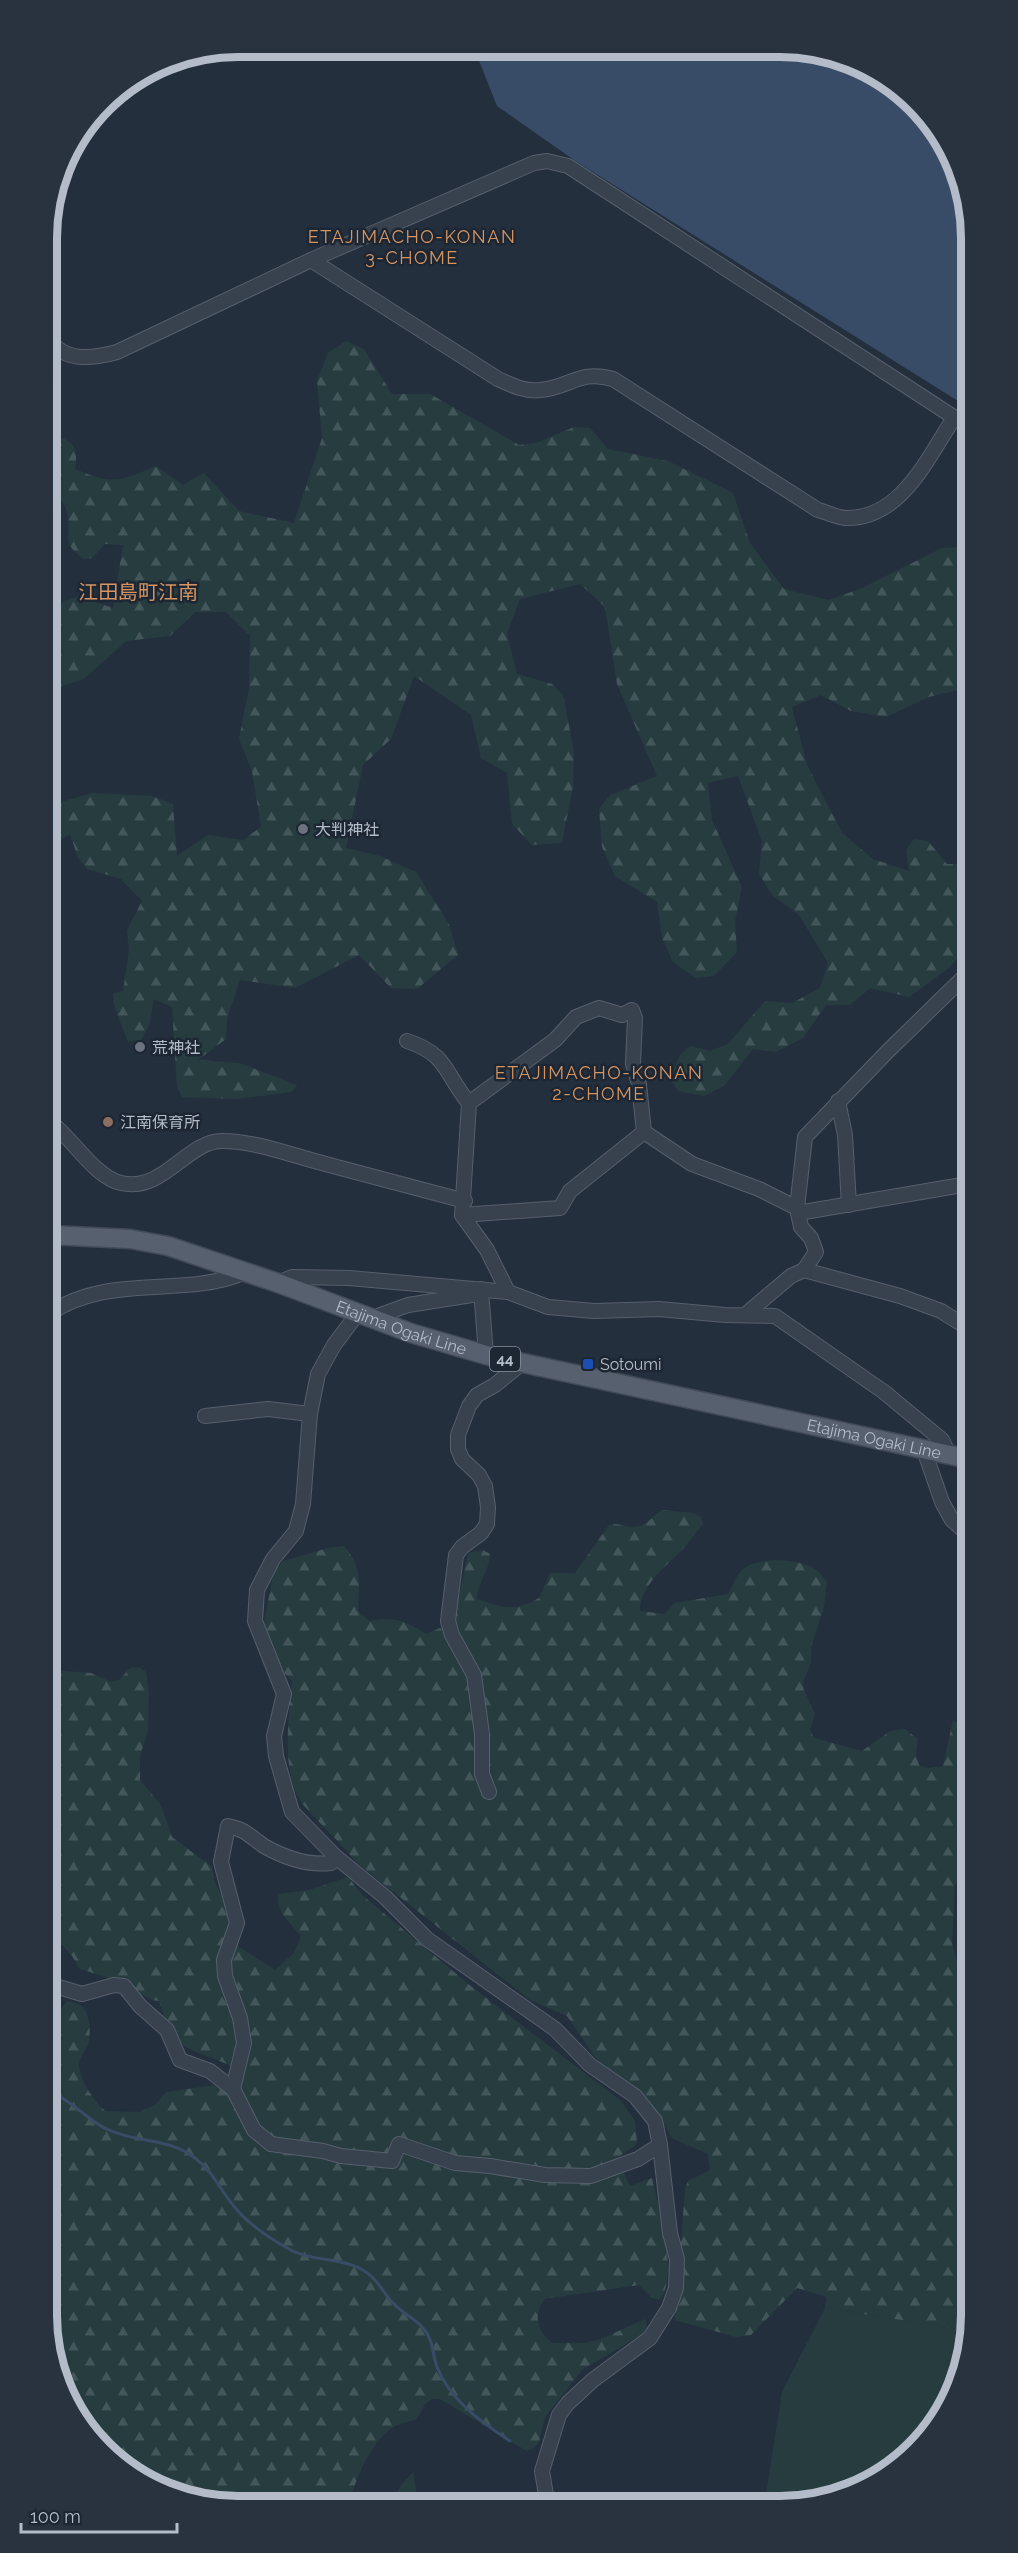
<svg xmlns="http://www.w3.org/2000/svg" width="1018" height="2553" font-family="Raleway,'Noto Sans JP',sans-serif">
	<defs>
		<pattern id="forest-firs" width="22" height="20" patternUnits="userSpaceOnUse" patternTransform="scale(1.5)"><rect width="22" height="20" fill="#263c3f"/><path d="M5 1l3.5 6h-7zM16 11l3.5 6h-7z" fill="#435659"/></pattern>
	</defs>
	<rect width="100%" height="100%" fill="#242f3e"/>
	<!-- green -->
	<path fill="#263c3f" d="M825 2308 970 2331 961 2377 932 2432 886 2474 829 2500H765L782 2392Z"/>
	<!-- forest -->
	<g fill="url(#forest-firs)">
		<path d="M346 341 364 349 392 394H430L519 445 536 443 574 427 590 428 608 449 668 461 733 493 750 543 784 589 829 600 862 588 942 548 966 547V688L929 697 886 717 851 711 821 695 792 707 807 765 842 833 873 859 909 871 906 850 914 839 928 841 947 864H967V947L949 968 909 997 870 988 850 1005H826L803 1038 776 1052 753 1049 724 1086 704 1096 678 1091 670 1079 680 1055 690 1046 710 1051 728 1044 765 1001 792 1003 820 988 828 963 799 915 772 895 759 874 762 841 738 776 708 783 712 820 742 887 735 921 737 952 714 976 696 978 673 962 662 938 657 902 615 876 602 847 599 809 610 795 657 776 617 684 605 607 580 584 520 599 507 634 517 674 552 684 563 695 574 751 573 786 562 843 532 845 512 824 507 773 481 758 471 715 414 676 391 739 363 765 346 848 380 856 416 872 449 924 458 955 417 989 391 988 359 955 295 988 240 980 227 1019 226 1039 198 1060 239 1063 297 1085 292 1092 236 1099 182 1097 177 1087 172 1007 154 999 149 1026 141 1040 128 1042C123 1027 112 1007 113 993L123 991 129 950 127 930 142 901 121 879 87 869 78 858 70 834 49 847V805L93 793 152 796 173 804 177 856 208 835 243 840 261 827 252 771 239 739 249 688 250 636 226 612H195L170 636 126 641 84 679 62 686 48 718V614C75 589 80 598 113 608L123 545 105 544 92 558 83 559C62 542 70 540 68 517 67 507 58 494 53 485L48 483V426C60 445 81 433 75 469 113 485 119 482 156 466L183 485 204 473 239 511 294 523 322 438 317 381 328 353Z"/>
		<path d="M662 1510 694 1513 701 1517 703 1524C696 1533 689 1542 682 1550 665 1567 640 1586 640 1611L664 1614 675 1603 728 1594C733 1586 737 1572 746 1567 762 1557 803 1558 818 1571 821 1574 824 1579 827 1582L824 1607 811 1647V1662L803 1683 804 1690 815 1714 810 1730 814 1738 862 1751 890 1731 905 1729 918 1739 916 1755 919 1765 927 1768 943 1766 953 1720 965 1728 969 1727 970 1855 955 1885 952 1943 956 1959 961 1966 970 1969V2331L825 2308 827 2297 797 2288 751 2335 736 2337 675 2320 685 2189 688 2181 710 2170 708 2154 672 2138 664 2124 595 2057 567 2016 530 2000 357 1863C341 1843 323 1827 306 1808 279 1779 289 1718 292 1681L274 1662 264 1623 273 1574 283 1561 328 1548 344 1546C363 1568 359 1583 358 1611L369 1621C396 1617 403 1620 426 1634L449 1624 457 1608 468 1553 483 1550 490 1554C490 1570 477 1583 477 1599 503 1608 514 1612 539 1598L550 1573H575L609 1525C619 1522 623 1527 633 1527 643 1528 654 1516 662 1510Z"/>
		<path d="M139 1667 146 1672 149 1694 148 1731 140 1756V1780L161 1805 172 1837 212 1867 215 1882 229 1913 239 1947 275 1970 294 1953 301 1936C291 1923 275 1911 278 1894L309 1890 348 1877 362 1895 472 1987 621 2101 635 2121 637 2144 617 2158 630 2186 652 2178C658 2206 680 2279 659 2300L652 2298 639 2285 544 2299C533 2318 537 2330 552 2343H585L601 2339 645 2319 647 2327 643 2334 583 2369 545 2417 539 2442 534 2448 527 2451 440 2399H432L425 2404 417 2419C411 2421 401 2423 395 2426 369 2443 358 2475 349 2502L201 2503 111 2459 72 2411 53 2364 52 2029 57 2015 67 2001C71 2002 77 2003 80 2005 91 2012 91 2034 88 2045 85 2052 78 2058 79 2067 81 2083 94 2100 105 2111L139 2112 155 2105 166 2092 230 2083 240 2071C219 2057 182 2053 170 2033 165 2024 163 2011 159 2001L152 2000 106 1977 80 1969 72 1956 52 1934 51 1670 91 1673 111 1682 119 1680 130 1668Z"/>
		<path d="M413 2472 418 2502H394L401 2485Z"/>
	</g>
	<!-- water -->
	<path fill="#394c67" d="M474 48 817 50 865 66 915 102 965 189 966 406 574 160 497 106Z"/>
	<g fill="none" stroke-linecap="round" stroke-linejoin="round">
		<!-- stream -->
		<path stroke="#394c67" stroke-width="3" d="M52 2093C74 2101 88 2122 109 2130 137 2143 170 2138 195 2158 214 2172 222 2194 238 2211 251 2226 271 2239 289 2249 315 2264 351 2255 373 2278 381 2286 386 2296 393 2303 402 2313 416 2319 424 2329 434 2341 432 2354 437 2367 450 2400 481 2422 510 2441"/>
		<defs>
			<g id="minor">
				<path d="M311 260 498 379C511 385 525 392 540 390 570 388 579 369 613 379L818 510C826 512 836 517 845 518 901 520 928 457 954 418"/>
				<path d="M47 335C61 363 92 359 117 352L311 260 534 163 547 161 568 166 966 425"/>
				<path d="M967 974 888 1051 805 1137 797 1208 801 1227 811 1238 816 1252 804 1270 900 1296 941 1311 968 1328"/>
				<path d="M407 1041C449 1055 444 1073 469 1103"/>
				<path d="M838 1101 845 1135 849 1205"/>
				<path d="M49 1121C71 1136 94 1177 121 1183 163 1193 187 1141 222 1141 252 1141 282 1152 311 1160 362 1174 413 1187 465 1201"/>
				<path d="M798 1213 968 1184"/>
				<path d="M462 1215 560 1208 570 1191 644 1132"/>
				<path d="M278 1283 292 1277 349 1278 508 1292 548 1307 594 1311 659 1309 725 1315 775 1316 884 1392 942 1440 949 1454"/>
				<path d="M481 1289 486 1355"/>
				<path d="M508 1292 487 1250 462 1215 469 1103 555 1040 576 1017 599 1008 622 1015 632 1010 635 1018 633 1064 639 1084 644 1132 692 1164 759 1189 797 1208"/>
				<path d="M50 1313C110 1273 183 1298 243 1273"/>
				<path d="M358 1313 334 1345 318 1374 310 1414 303 1504 296 1531 273 1559 257 1590 255 1621 284 1694 274 1736 276 1756 292 1812 336 1857 385 1897 427 1939 555 2029 590 2065 635 2096 655 2121 660 2145 670 2233 677 2259 676 2288 669 2308 650 2338 593 2380 568 2403 559 2415 542 2471 546 2495 550 2501"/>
				<path d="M746 1314 791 1276 804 1270"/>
				<path d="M372 1318 408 1305 478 1294"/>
				<path d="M205 1416 268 1409 310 1414"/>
				<path d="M924 1450 942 1502 952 1520 969 1535"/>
				<path d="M489 1792 482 1774V1734L474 1675 452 1635 448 1621 456 1555 462 1547 481 1533 487 1524 488 1507 485 1486 479 1475 462 1459 458 1449V1435L469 1406 477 1395 495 1385 523 1362"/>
				<path d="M52 1985 82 1994 114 1985 124 1986 140 2006 167 2030 180 2060 210 2071 233 2089 254 2130 271 2144 323 2151 341 2156 392 2161 399 2144 455 2163 490 2166 545 2175 591 2176 638 2159 660 2145"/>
				<path d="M233 2089 244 2043 240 2018 225 1976 224 1960 237 1923 221 1862 228 1826C247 1830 249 1836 264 1846 285 1858 307 1866 331 1863L336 1857"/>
			</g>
			<g id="major">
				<path id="s1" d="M50 1235 130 1239 168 1246 278 1283 411 1333 486 1355 969 1459"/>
			</g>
		</defs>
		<!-- minor casing -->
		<use href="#minor" stroke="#565f6c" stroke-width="16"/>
		<!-- major casing -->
		<use href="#major" stroke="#414a57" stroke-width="21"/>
		<!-- minor -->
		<use href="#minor" stroke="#38414e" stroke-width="14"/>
		<!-- major -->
		<use href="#major" stroke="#56606e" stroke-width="18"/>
	</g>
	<!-- markers -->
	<g fill="#6b7280" stroke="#1d2633" stroke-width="2">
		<circle cx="303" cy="829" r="6"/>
		<circle cx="140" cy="1047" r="6"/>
	</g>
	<circle fill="#8d6e63" stroke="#1d2633" stroke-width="2" cx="108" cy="1122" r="6"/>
	<rect fill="#1a4fb4" stroke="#1d2633" stroke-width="2" x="582" y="1358" width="12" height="12" rx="3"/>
	<g text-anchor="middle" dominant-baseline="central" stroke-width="5" stroke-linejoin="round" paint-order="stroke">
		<!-- shield labels -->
		<rect fill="#1d2633" stroke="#878f9c" stroke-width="1.5" x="490" y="1347" width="30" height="24" rx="4.5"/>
		<g font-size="15" font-weight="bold" fill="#b4bcc9">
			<text x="505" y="1359">44</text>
		</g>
		<!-- poi labels -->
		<g font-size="16" fill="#b4bcc9" stroke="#1d2633" text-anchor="start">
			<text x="315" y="829">大判神社</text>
			<text x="152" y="1047">荒神社</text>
			<text x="120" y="1122">江南保育所</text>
			<text x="600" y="1364">Sotoumi</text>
		</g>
		<!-- street labels -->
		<g font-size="16" fill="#b4bcc9" stroke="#1d2633">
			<text stroke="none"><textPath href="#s1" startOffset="366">Etajima Ogaki Line</textPath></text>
			<text stroke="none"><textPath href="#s1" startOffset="852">Etajima Ogaki Line</textPath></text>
		</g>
		<!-- neighbourhood labels -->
		<g font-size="18" letter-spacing="1.5" fill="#d59563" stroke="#1d2633">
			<text x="412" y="236">ETAJIMACHO-KONAN<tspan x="412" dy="21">3-CHOME</tspan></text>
			<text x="599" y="1072">ETAJIMACHO-KONAN<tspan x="599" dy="21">2-CHOME</tspan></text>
		</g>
		<!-- quarter labels -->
		<g font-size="20" fill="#d59563" stroke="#1d2633">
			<text x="138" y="592">江田島町江南</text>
		</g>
	</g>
	<!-- crop -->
	<path d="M0 0H1018V2553H0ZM238 57H780A181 181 0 0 1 961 238V2315A181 181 0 0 1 780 2496H238A181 181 0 0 1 57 2315V238A181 181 0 0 1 238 57Z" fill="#29323f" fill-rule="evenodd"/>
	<path fill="none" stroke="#b4bcc9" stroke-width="8" d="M238 57H780A181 181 0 0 1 961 238V2315A181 181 0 0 1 780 2496H238A181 181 0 0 1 57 2315V238A181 181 0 0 1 238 57Z"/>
	<!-- scale -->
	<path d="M21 2523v9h156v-9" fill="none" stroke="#b4bcc9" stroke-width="3"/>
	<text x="30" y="2523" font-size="18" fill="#b4bcc9" stroke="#1d2633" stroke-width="4.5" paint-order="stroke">100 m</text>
</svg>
